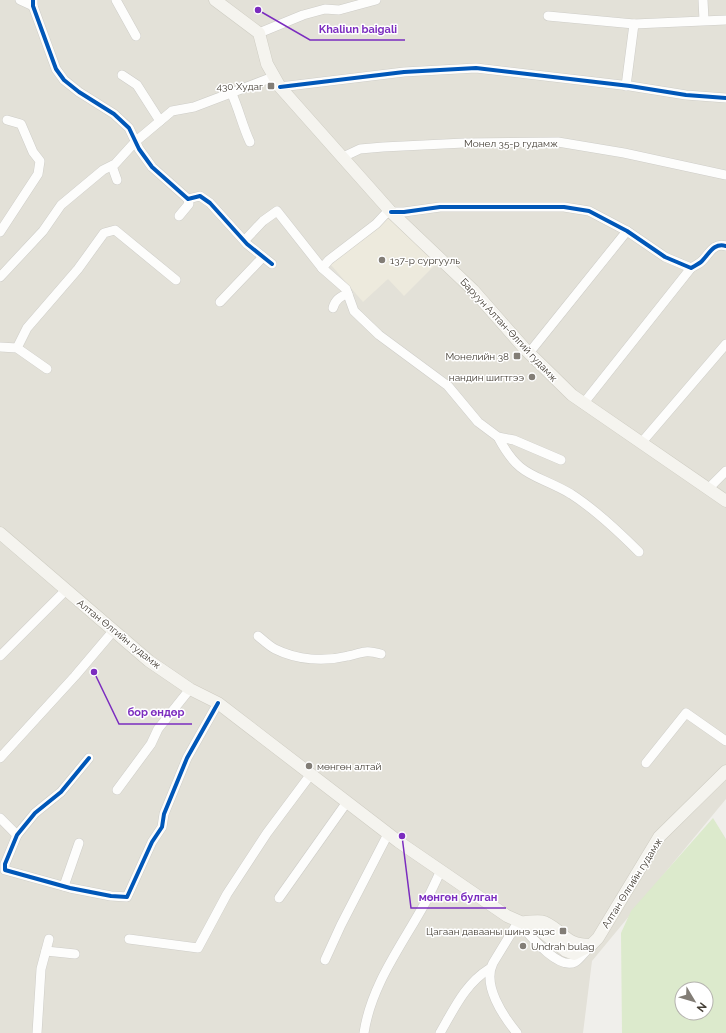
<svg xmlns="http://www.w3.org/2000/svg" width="726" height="1033" font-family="Raleway,sans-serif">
	<rect width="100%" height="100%" fill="#f0efeb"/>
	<!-- residential -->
	<path fill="#e3e1d8" d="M0 0H726V799L592 961 583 1033H0Z"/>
	<!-- education -->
	<path fill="#edeadd" d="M390 218 436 264 404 296 388 279 363 302 331 265 332 262 387 219Z"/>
	<!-- green -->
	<path fill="#dceacc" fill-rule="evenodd" d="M713 818 726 839V1033H622L621 933 631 911ZM682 989H706V1013H682Z"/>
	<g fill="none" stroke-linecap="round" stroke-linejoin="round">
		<defs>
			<g id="street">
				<path d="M20 0 33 6"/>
				<path d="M33 0V6L56 69 64 80 79 92 114 114 129 128 139 149 152 167 188 199 200 196 210 203 247 244 272 264"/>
				<path d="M116 0 136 36"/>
				<path d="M703 0 704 20"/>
				<path d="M548 16 634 24 726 20"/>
				<path d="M259 33 303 15 325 9 339 10 376 0"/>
				<path d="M122 75 137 85 160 121"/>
				<path d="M626 86 634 24"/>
				<path d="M280 87 404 72 476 68 630 86 686 95 726 98"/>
				<path d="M231 92C239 109 242 125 250 142"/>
				<path d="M343 157 360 149 383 147 464 143 558 142 624 153 726 175"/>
				<path d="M112 166 117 180"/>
				<path d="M391 212H404L440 207H564L589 211 627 231 665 257 691 268C694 266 699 264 702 261 709 254 714 242 726 246"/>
				<path d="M179 216 189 204 188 199"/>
				<path d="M0 232 38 174 40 161 33 152 21 124 7 120"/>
				<path d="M245 240 263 221 277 211 322 268 329 260 376 224 390 209"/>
				<path d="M322 268 346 289 354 311 379 335 448 386 478 422 498 437 514 440 561 460"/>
				<path d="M0 277 43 231 61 205 103 170 115 164 135 142 172 111 194 107 273 77"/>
				<path d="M220 302 263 257"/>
				<path d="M333 308C335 300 340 296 348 294"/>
				<path d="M0 347 17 348 47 369"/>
				<path d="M17 348 27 328 78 269 104 233 115 230 176 280"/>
				<path d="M529 353 627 231"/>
				<path d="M583 404 691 268"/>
				<path d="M498 437C520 479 535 473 571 494 596 510 618 531 639 552"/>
				<path d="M642 442 726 344"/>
				<path d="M709 488 726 471"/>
				<path d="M258 636C263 640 269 646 275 649 297 660 324 662 348 656 363 653 364 649 381 654"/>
				<path d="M0 656 65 591"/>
				<path d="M0 758 75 676 114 630"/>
				<path d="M89 758 61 792 35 813 17 835 5 864V870L70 888 111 896 127 897 152 842 162 827 164 814 187 758 218 703"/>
				<path d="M646 763 686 713 726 741"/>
				<path d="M117 790 151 744 158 729 190 689"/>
				<path d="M0 818 17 835"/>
				<path d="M64 886 79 843"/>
				<path d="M279 898 347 802"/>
				<path d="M129 939 198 948 227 894 267 833 311 774"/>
				<path d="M46 951 75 954"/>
				<path d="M325 960 341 925 388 834"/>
				<path d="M37 1033 41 969 49 939"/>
				<path d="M364 1033C371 985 402 945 425 903 431 892 436 881 441 870"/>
				<path d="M440 1033C454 1009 465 984 489 969"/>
				<path d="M517 1033C503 1016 482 985 493 963L518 922C528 933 558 971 575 962 579 960 583 954 586 951"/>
			</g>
			<g id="secondary">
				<path d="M215 0 259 33 267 64 280 87 391 212 473 290 525 349 572 395 726 501"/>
				<path d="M0 533 149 661 190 689 218 703 399 842 507 916 541 931 566 951 574 954 591 945 598 938 659 837 726 771"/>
				<path d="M525 922C531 922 539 920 544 922 566 932 563 945 591 945"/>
			</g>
		</defs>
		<!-- street casing -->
		<use href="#street" stroke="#cecdc8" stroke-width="10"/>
		<!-- secondary casing -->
		<use href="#secondary" stroke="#ceccc2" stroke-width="13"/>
		<!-- street -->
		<use href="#street" stroke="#fdfdfc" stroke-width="9"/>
		<!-- secondary -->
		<use href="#secondary" stroke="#f5f4ef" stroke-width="12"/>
		<defs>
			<g id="cycleway">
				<path d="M33 0V6L56 69 64 80 79 92 114 114 129 128 139 149 152 167 188 199 200 196 210 203 247 244 272 264"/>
				<path d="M280 87 404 72 476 68 630 86 686 95 726 98"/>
				<path d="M391 212H404L440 207H564L589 211 627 231 665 257 691 268C694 266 699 264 702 261 709 254 714 242 726 246"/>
				<path d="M89 758 61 792 35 813 17 835 5 864V870L70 888 111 896 127 897 152 842 162 827 164 814 187 758 218 703"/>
			</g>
		</defs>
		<!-- cycleway casing -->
		<use href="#cycleway" stroke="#fff" stroke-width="6"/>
		<!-- cycleway -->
		<use href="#cycleway" stroke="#0057b8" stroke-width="4"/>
	</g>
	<!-- markers -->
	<g fill="#827d76" stroke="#fff" stroke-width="1.5">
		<rect x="267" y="82" width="8" height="8" rx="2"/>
		<circle cx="382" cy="260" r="4"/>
		<rect x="513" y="352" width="8" height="8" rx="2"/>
		<circle cx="532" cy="377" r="4"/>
		<circle cx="309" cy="766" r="4"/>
		<rect x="559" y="927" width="8" height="8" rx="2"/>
		<circle cx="523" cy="946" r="4"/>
	</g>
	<g text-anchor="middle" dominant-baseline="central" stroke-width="3" stroke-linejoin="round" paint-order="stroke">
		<!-- poi labels -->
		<g font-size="10" fill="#464037" stroke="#fff" text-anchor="end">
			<text x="263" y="86">430 Худаг</text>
			<text x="390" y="260" text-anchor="start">137-р сургууль</text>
			<text x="509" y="356">Монелийн 38</text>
			<text x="524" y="377">нандин шигтгээ</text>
			<text x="317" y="766" text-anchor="start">мөнгөн алтай</text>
			<text x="555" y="931">Цагаан давааны шинэ эцэс</text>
			<text x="531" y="946" text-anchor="start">Undrah bulag</text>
		</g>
		<!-- street labels -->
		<g font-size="10" fill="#464037" stroke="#fff">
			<text x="511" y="143">Монел 35-р гудамж</text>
			<text transform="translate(509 330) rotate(47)">Баруун Алтан-Өлгий гудамж</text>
			<text transform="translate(119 634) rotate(39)">Алтан Өлгийн гудамж</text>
			<text transform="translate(632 883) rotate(-58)">Алтан Өлгийн гудамж</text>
		</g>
	</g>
	<!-- callouts -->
	<path fill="none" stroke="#7b2cbf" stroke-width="1.5" d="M258 10L310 40H405M94 672L119 724H192M402 836L411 908H506"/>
	<g fill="#7b2cbf" stroke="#fff" stroke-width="1.5">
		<circle cx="258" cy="10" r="4"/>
		<circle cx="94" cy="672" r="4"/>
		<circle cx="402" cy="836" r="4"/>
	</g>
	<g font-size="11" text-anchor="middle" font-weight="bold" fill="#7b2cbf" stroke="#fff" stroke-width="3" stroke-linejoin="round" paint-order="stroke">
		<text x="358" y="33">Khaliun baigali</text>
		<text x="156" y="716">бор өндөр</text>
		<text x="458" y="901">мөнгөн булган</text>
	</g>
	<!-- north arrow -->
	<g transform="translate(694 1001) rotate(128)"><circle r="19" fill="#ffffff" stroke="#b5b3af"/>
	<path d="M0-3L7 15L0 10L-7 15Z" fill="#827d76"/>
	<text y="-6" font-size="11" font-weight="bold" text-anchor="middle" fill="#464037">N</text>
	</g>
</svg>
